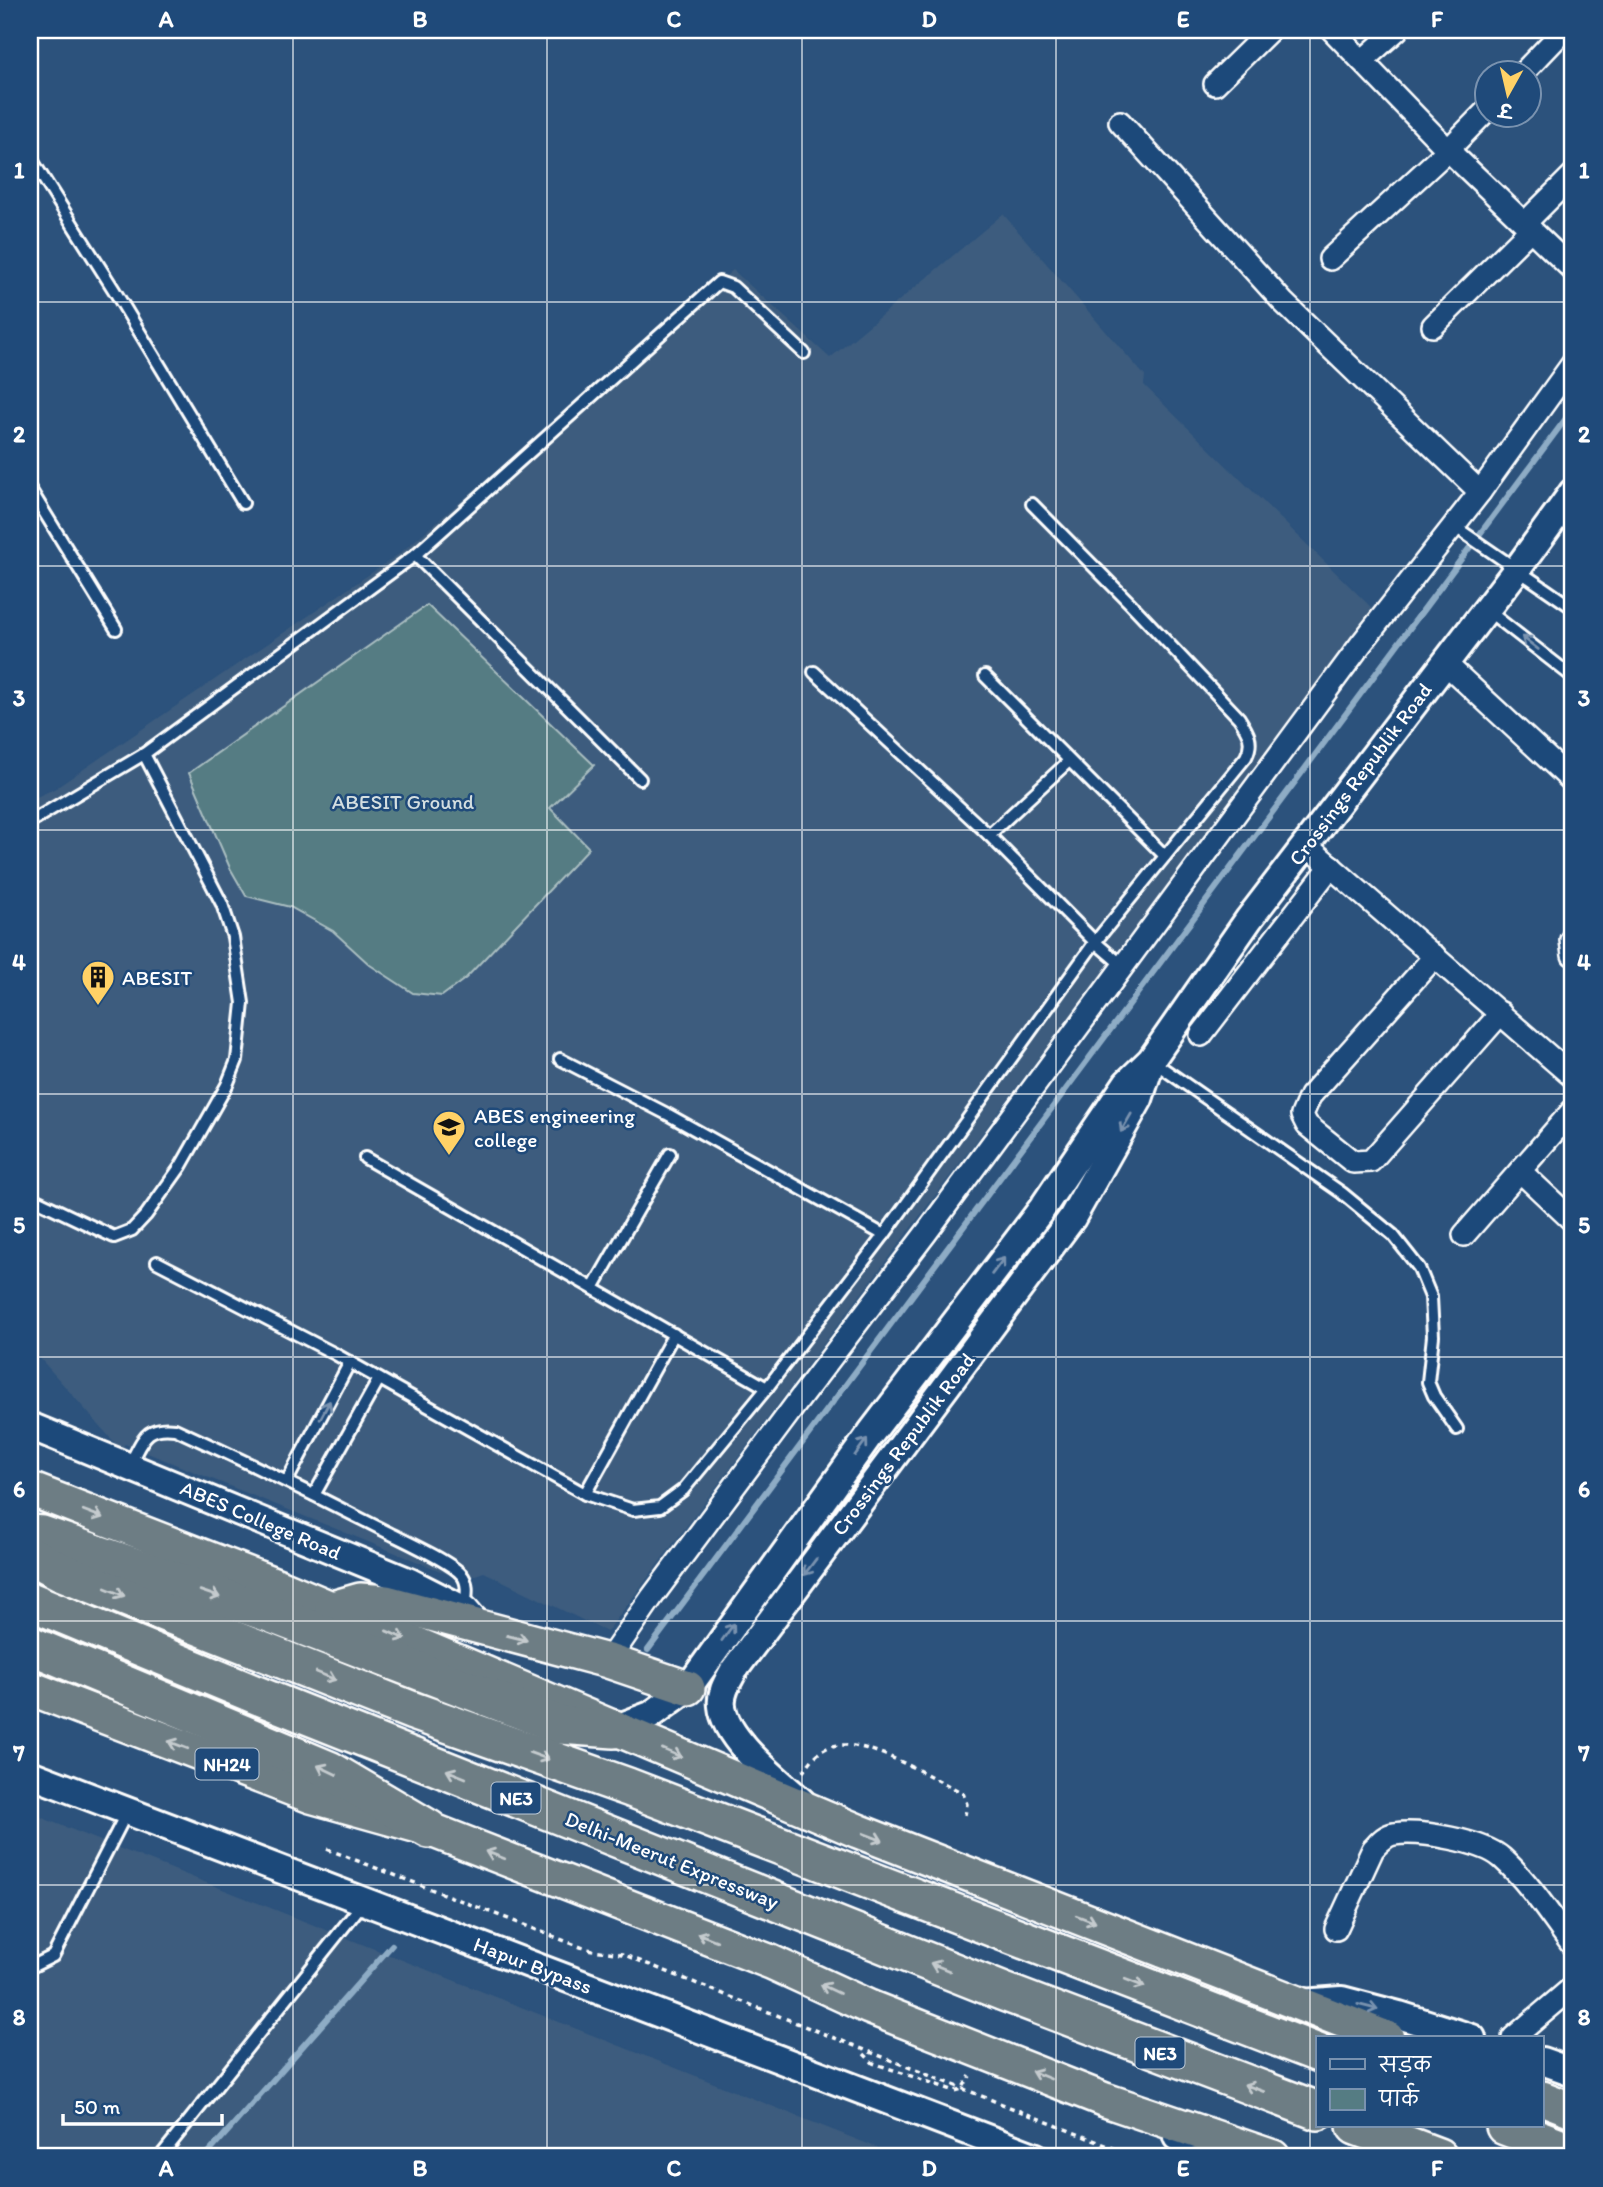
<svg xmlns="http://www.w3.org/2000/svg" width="1603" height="2187" font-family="Itim,'Playpen Sans Deva',sans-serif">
	<rect width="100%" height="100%" fill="#2c527c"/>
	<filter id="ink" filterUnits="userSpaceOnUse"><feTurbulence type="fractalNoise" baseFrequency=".0143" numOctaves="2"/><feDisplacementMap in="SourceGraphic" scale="14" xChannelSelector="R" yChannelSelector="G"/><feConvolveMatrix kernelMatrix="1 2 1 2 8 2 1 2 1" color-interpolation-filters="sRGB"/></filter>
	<g filter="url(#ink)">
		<!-- built -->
		<g fill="#3c5c7e">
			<path d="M1003 214 1145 376 1144 385 1375 611 607 1632 484 1572 467 1578 453 1576 125 1444 121 1450 30 1347V800L56 788 399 554 733 270 830 358Z"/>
			<path d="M30 1813 901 2157H30Z"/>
		</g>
		<!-- green -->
		<path fill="#557c83" stroke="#aabec1" stroke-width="2" d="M427 605 594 765 550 808 589 848 466 978 442 996 413 993 370 965 333 931 290 907 246 896 230 868 189 773Z"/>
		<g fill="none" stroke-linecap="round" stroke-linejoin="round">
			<!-- stream -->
			<g stroke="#8eacc5" stroke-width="6">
				<path d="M648 1650 1573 409"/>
				<path d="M205 2157 392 1945"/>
			</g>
			<defs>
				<g id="service">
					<path d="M30 157 114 290 243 503"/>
					<path d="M30 489 116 629"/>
					<path d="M1454 526 1573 608"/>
					<path d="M415 555 640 779"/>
					<path d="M1487 610 1573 677"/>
					<path d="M814 672 989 835 1095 942 1123 966"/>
					<path d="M985 676 1165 856"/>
					<path d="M30 822 144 754 415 555 719 282 733 287 804 353"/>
					<path d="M989 835 1069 761"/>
					<path d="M560 1059 667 1114 884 1235"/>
					<path d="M1151 1060 1342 1193 1393 1235 1419 1268 1431 1297 1433 1336 1428 1382 1434 1396 1457 1429"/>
					<path d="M365 1158 767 1388"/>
					<path d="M30 1197 114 1237 132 1230 146 1215 181 1166 227 1085 237 1060 243 1003 233 937 222 904 144 754"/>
					<path d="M157 1262 335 1354 585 1494 633 1510 660 1507 683 1490 767 1388 884 1235 1095 942 1246 757C1254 741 1248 732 1239 718L1130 603 1032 504"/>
					<path d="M593 1288 670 1154"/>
					<path d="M129 1465C143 1441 144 1425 175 1429 247 1462 317 1496 387 1532 405 1541 449 1561 461 1574 470 1583 466 1598 465 1610"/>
					<path d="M287 1481 350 1362"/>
					<path d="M585 1494 674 1334"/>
					<path d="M314 1495 379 1379"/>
					<path d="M30 1965 33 1966 53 1956 128 1810"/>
					<path d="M160 2157 363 1903"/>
				</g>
				<g id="minor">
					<path d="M1332 30 1448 150 1573 270"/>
					<path d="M1362 61 1397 30"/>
					<path d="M1522 74 1564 30"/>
					<path d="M1215 84 1270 30"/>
					<path d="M1120 122 1283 302 1480 492"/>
					<path d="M1525 223 1573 175"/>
					<path d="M1330 259 1448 150 1488 109"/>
					<path d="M1433 326 1531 229"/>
					<path d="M1445 663 1570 779 1573 776"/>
					<path d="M1306 845 1573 1077"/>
					<path d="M1573 937 1571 940 1573 955"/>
					<path d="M1435 956 1310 1096 1302 1115 1307 1125 1353 1162 1371 1161 1501 1013"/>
					<path d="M1201 1035 1331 866"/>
					<path d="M1520 1171 1573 1221"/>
					<path d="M1464 1235 1573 1110"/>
					<path d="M608 1661 652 1597 801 1397 926 1233 1361 644 1480 492 1573 363"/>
					<path d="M1336 1929 1373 1849C1379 1843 1385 1835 1394 1834 1420 1830 1483 1841 1502 1858 1530 1883 1551 1917 1573 1946"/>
					<path d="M1513 2038 1573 1987"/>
				</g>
				<g id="tertiary">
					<path d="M30 1426 410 1582 465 1610 478 1625"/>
					<path d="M614 1729 651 1715 688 1688 871 1433 1041 1210 1127 1083 1151 1060 1249 919 1518 568 1573 492"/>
					<path d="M30 1774 1036 2157"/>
					<path d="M802 1802C778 1780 725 1740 722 1706 720 1693 728 1681 734 1670L1072 1218 1139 1099 1150 1065"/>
					<path d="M1302 2003 1342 2000 1399 2015 1472 2038"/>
					<path d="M1542 2061 1573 2072"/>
					<path d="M1177 2137 1219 2157"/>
				</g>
				<g id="trunk">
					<path d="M30 1489 279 1586 858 1831 1387 2038"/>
					<path d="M332 1608 360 1600 386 1602 608 1661 688 1688"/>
					<path d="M30 1688 311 1796 429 1829 771 1962 869 2007 1105 2100 1273 2157"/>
					<path d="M1542 2098 1573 2110"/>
				</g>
				<g id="motorway">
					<path d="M30 1534 42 1535 269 1613 560 1725 614 1729"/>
					<path d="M30 1555 60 1571 413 1711 628 1787 1318 2053"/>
					<path d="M30 1601 254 1694 1004 1992 1318 2111"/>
					<path d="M30 1645 329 1770 429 1829"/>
					<path d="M1356 2126 1438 2157"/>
					<path d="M1505 2126 1573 2152"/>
				</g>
			</defs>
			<!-- service casing -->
			<use href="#service" stroke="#fff" stroke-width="16"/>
			<!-- minor casing -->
			<use href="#minor" stroke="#fff" stroke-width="26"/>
			<!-- tertiary casing -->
			<use href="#tertiary" stroke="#fff" stroke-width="32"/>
			<!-- trunk casing -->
			<use href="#trunk" stroke="#fff" stroke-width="38"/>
			<!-- motorway casing -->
			<use href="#motorway" stroke="#fff" stroke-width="42"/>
			<!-- path -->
			<g stroke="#fff" stroke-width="3.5" stroke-dasharray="5 5" stroke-linecap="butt">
				<path d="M803 1772C809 1764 815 1754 825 1749 857 1731 931 1778 963 1793L967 1804 965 1815"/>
				<path d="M327 1849 586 1949 622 1954 1136 2157"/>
				<path d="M864 2054 873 2063 955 2091 962 2089 970 2076"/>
			</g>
			<!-- service -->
			<use href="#service" stroke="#1f4a7a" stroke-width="10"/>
			<!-- minor -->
			<use href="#minor" stroke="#1f4a7a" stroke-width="21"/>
			<!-- tertiary -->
			<use href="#tertiary" stroke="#1f4a7a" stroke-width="26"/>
			<!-- trunk -->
			<use href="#trunk" stroke="#6d7d84" stroke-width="33"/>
			<!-- motorway -->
			<use href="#motorway" stroke="#6d7d84" stroke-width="37"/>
		</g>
		<!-- one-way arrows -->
		<defs><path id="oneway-shaft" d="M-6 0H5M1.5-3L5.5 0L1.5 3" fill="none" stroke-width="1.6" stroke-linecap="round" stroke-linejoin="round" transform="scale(1.75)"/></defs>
		<g stroke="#7992af">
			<use href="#oneway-shaft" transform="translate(1530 643) rotate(-142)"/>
			<use href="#oneway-shaft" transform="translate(1126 1123) rotate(120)"/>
			<use href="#oneway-shaft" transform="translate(998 1266) rotate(-53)"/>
			<use href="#oneway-shaft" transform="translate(325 1410) rotate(-62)"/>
			<use href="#oneway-shaft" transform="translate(861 1447) rotate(-54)"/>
			<use href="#oneway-shaft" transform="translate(810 1567) rotate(127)"/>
			<use href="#oneway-shaft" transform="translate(728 1632) rotate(-54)"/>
			<use href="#oneway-shaft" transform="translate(1368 2007) rotate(14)"/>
		</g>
		<g stroke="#c5cbce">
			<use href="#oneway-shaft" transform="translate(93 1514) rotate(21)"/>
			<use href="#oneway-shaft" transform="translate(115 1592) rotate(22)"/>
			<use href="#oneway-shaft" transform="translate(210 1594) rotate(19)"/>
			<use href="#oneway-shaft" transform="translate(396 1635) rotate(23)"/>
			<use href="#oneway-shaft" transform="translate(517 1638) rotate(14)"/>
			<use href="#oneway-shaft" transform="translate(326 1676) rotate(22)"/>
			<use href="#oneway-shaft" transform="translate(178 1745) rotate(-159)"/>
			<use href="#oneway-shaft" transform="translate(672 1753) rotate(23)"/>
			<use href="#oneway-shaft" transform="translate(539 1756) rotate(20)"/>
			<use href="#oneway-shaft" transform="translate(327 1770) rotate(-154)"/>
			<use href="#oneway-shaft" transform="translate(456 1774) rotate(-158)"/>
			<use href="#oneway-shaft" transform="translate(873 1837) rotate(21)"/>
			<use href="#oneway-shaft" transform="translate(495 1855) rotate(-159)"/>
			<use href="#oneway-shaft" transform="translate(1086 1919) rotate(21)"/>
			<use href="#oneway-shaft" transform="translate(707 1937) rotate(-159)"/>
			<use href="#oneway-shaft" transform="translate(940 1967) rotate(-158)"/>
			<use href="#oneway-shaft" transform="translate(1135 1983) rotate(21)"/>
			<use href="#oneway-shaft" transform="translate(830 1989) rotate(-155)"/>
			<use href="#oneway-shaft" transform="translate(1041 2075) rotate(-158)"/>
			<use href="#oneway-shaft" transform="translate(1254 2088) rotate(-160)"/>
		</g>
	</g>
	<!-- grid -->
	<path fill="none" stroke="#fff" stroke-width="2" stroke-opacity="0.55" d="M293 30V2157M547 30V2157M802 30V2157M1056 30V2157M1310 30V2157M30 302H1573M30 566H1573M30 830H1573M30 1094H1573M30 1357H1573M30 1621H1573M30 1885H1573"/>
	<!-- icons -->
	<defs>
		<symbol id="building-pin" viewBox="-11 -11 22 30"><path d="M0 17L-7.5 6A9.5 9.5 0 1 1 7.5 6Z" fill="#ffd166" stroke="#1f4a7a"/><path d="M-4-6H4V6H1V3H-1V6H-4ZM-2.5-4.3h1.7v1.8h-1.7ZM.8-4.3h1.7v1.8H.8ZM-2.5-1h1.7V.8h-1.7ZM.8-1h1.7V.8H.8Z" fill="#111"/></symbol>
		<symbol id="university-pin" viewBox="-11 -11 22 30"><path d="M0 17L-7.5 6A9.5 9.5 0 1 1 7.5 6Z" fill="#ffd166" stroke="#1f4a7a"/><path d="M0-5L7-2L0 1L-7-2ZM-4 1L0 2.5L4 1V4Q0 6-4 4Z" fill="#111"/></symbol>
	</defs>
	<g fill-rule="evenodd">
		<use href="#building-pin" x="79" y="958" width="38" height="52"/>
		<use href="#university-pin" x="430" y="1108" width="38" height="52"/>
	</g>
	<g text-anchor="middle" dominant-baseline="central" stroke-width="5" stroke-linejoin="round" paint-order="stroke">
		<!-- shield labels -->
		<g fill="#1f4a7a" stroke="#bcc9d7" stroke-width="2">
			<rect x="195.5" y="1748.5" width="63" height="31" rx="5"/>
			<rect x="491.5" y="1782.5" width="49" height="31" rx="5"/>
			<rect x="1135.5" y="2037.5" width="49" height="31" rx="5"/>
		</g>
		<g font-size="19" font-weight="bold" fill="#fff">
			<text x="227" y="1764">NH24</text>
			<text x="516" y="1798">NE3</text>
			<text x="1160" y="2053">NE3</text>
		</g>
		<!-- street labels -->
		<g font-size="21" fill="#fff" stroke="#1f4a7a">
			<text transform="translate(1360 774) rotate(-53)">Crossings Republik Road</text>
			<text transform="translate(903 1444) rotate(-53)">Crossings Republik Road</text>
			<text transform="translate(261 1520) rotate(23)">ABES College Road</text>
			<text transform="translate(672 1860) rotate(22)">Delhi-Meerut Expressway</text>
			<text transform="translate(533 1965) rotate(21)">Hapur Bypass</text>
		</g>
		<!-- park labels -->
		<g font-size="21" fill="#d4dee0" stroke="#1f4a7a">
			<text x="403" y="801">ABESIT Ground</text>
		</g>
		<!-- poi labels -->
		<g font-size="21" fill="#fff" stroke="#1f4a7a" text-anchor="start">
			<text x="122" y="977">ABESIT</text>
			<text x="474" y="1115">ABES engineering<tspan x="474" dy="24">college</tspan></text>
		</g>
	</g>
	<!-- margin -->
	<rect width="1603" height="2187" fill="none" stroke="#1f4a7a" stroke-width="77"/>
	<!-- legend -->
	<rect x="1316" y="2036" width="228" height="91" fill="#1f4a7a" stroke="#7992af" stroke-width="2"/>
	<rect x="1330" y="2059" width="35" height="10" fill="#1f4a7a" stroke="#7992af" stroke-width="2"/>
	<text x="1379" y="2072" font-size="21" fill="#ffffff">सड़क</text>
	<rect x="1330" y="2089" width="35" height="21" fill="#557c83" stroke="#7992af" stroke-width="2"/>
	<text x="1379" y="2106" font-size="21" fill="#ffffff">पार्क</text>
	<!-- north arrow -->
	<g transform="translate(1508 94) rotate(188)"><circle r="33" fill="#1f4a7a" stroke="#7992af" stroke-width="2"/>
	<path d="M0-5L12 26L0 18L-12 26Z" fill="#ffd166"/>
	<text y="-10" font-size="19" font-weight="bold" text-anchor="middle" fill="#ffffff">उ</text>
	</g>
	<!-- scale -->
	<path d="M63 2114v10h159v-10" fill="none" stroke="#ffffff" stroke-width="3.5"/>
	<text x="74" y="2114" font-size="21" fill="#ffffff" stroke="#1f4a7a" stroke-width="5" paint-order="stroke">50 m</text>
	<rect x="38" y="38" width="1526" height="2110" fill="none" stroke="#fff" stroke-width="2.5"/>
	<g font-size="23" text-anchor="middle" font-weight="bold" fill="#fff">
		<text x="166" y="27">A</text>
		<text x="420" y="27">B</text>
		<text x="674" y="27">C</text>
		<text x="929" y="27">D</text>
		<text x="1183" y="27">E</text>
		<text x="1437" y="27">F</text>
		<text x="19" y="178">1</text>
		<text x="1584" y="178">1</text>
		<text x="19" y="442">2</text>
		<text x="1584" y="442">2</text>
		<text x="19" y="706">3</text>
		<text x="1584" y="706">3</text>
		<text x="19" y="970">4</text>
		<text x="1584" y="970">4</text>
		<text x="19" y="1233">5</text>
		<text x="1584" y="1233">5</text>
		<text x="19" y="1497">6</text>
		<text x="1584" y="1497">6</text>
		<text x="19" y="1761">7</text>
		<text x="1584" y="1761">7</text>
		<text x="19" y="2025">8</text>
		<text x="1584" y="2025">8</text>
		<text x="166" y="2176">A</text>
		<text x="420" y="2176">B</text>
		<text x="674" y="2176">C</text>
		<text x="929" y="2176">D</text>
		<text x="1183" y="2176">E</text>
		<text x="1437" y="2176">F</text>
	</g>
</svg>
